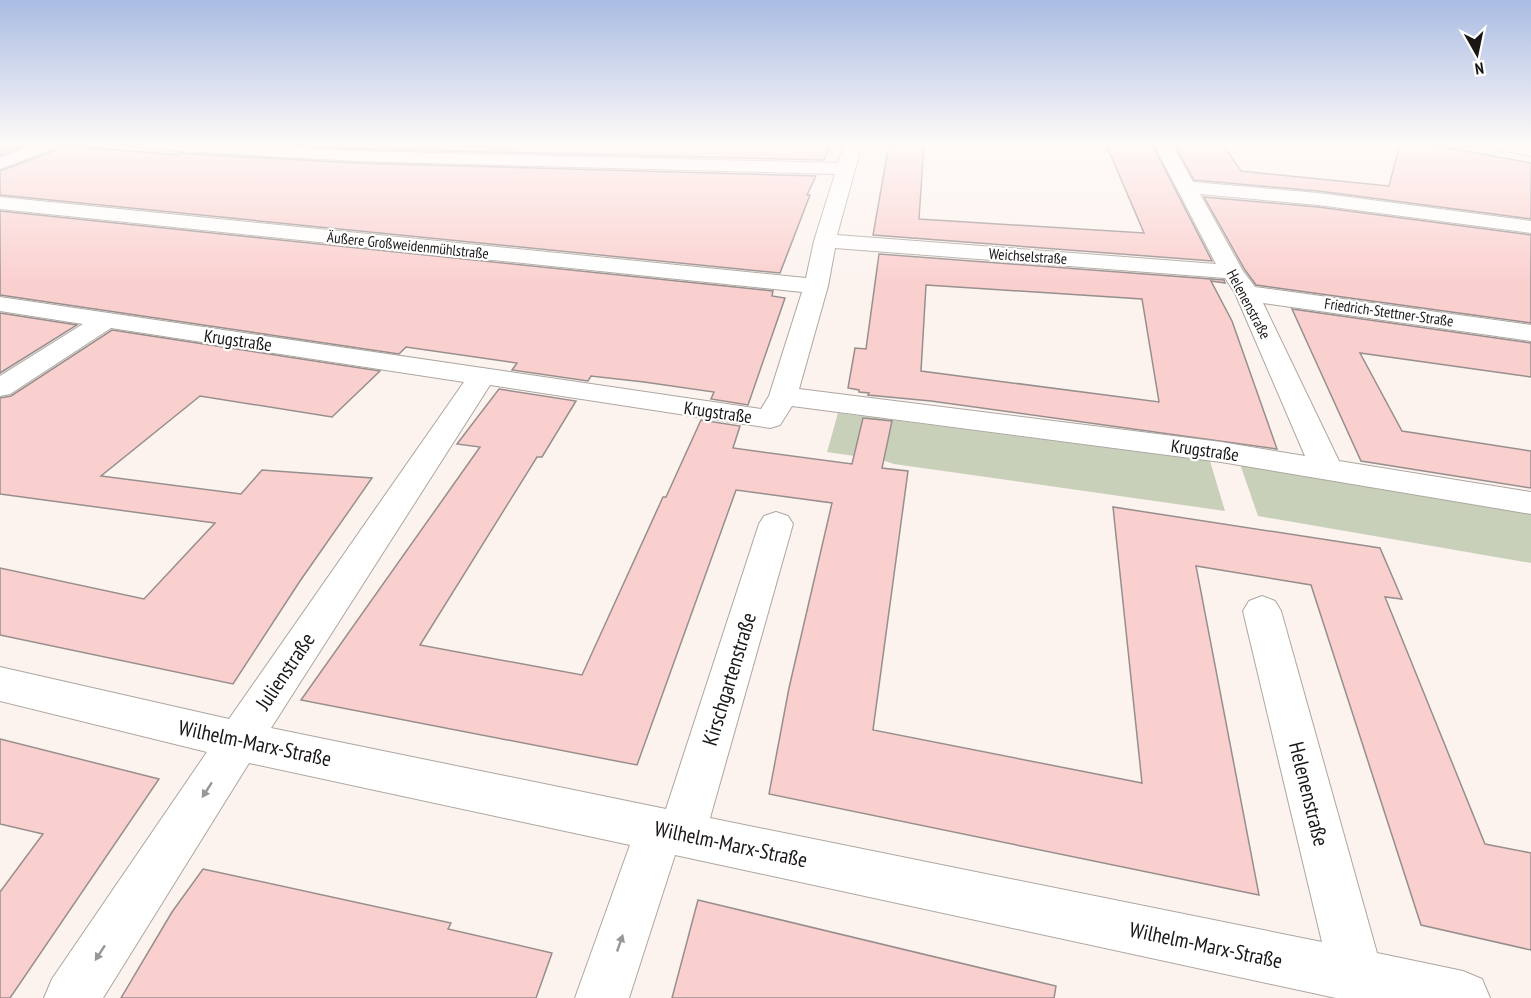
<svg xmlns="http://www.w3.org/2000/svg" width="1531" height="998" font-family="'PT Sans Narrow',sans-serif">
	<rect width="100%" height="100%" fill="#fcf3ef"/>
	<!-- green -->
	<g fill="#c9d0ba">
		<path d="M838 413 1210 461 1225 511 894 464 882 460 889 434 860 430 854 456 827 452Z"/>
		<path d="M1240 464 1531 512V563L1258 516Z"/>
	</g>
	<!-- building -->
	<g fill="#fad0cf" stroke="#978e8e" stroke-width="1.5" fill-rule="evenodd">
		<path d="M0 144H29L0 156Z"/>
		<path d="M268 144H832L824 160 356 149Z"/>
		<path d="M889 144H924L919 219 1144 233 1106 144H1152L1212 261 873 235Z"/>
		<path d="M1174 144H1223L1241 171 1389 186 1400 144H1427L1531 163V219L1318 191 1194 180Z"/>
		<path d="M60 145 178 155V153L356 163 816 176 807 195H810L780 273 0 195V171L56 150Z"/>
		<path d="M1204 197 1318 207 1531 235V323L1256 285 1245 270Z"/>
		<path d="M0 211 773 291 772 296 785 298 748 405 711 399 714 392 644 382 591 376 588 381 512 370 517 363 406 347 399 354 0 295Z"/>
		<path d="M879 254 1224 280 1225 283 1211 281 1232 321 1277 449 931 401 868 395 869 393 859 392V390L848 388 855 348 866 349ZM926 285 1142 299 1159 402 921 371Z"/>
		<path d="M1292 309 1531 343V377L1360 353 1402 431 1531 451V488L1361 461Z"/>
		<path d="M0 313 77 325 0 373Z"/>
		<path d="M112 330 380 371 332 417 200 396 101 476 241 494 262 470 372 478 300 581 233 684 0 635V568L144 599 215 523 0 494V398L11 396Z"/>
		<path d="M499 389 576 401 542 457H537L420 645 582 675 663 497H666L701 420 740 426 733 448 852 464 863 418 892 421 882 468 908 471 873 730 1142 783 1113 507 1380 548 1402 599 1385 597 1485 844 1531 853V950L1421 925 1311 585 1196 566 1259 895 769 794 789 688 832 503 736 490 637 765 301 700 480 447 457 444Z"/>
		<path d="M0 739 159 779 10 998H0V892L43 834 0 824Z"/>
		<path d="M203 869 451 923 448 929 552 953 536 998H121L172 912Z"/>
		<path d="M698 900 1056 986 1054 998H672Z"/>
	</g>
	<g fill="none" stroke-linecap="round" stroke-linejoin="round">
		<defs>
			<g id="minor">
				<path d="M34 144H58L55 148 0 169V158Z"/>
				<path d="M138 144H234L356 151 838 163 844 144H862L837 235 1216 264 1154 144H1172L1193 182 1318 193 1531 221V233L1318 205 1200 194 1243 271 1255 287 1531 325V341L1263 303 1339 461 1531 492V514L1221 462 792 406 780 425 770 428 490 385 271 728 666 809 759 524 764 516 776 512 788 516 793 524 710 818 1322 942 1243 611 1249 601 1262 596 1275 601 1281 611 1377 953 1463 971 1482 979 1490 998H1336L675 855 629 998H575L630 845 249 763 103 998H44L52 979 207 752 0 701V667L229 719 464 382 111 328 10 394 0 396V376L83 324 0 311V297L761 409 769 396 802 292 0 209V197L806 278 814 241 835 174 356 161 147 149 141 148ZM835 248 1225 278 1235 293 1305 456 1221 442 799 389 828 286Z"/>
				<path d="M1489 144 1531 146V156L1492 148Z"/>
			</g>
		</defs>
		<!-- minor casing -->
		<use href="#minor" stroke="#ada6a1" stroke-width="2"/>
		<!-- minor -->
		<use href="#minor" fill="#fff" fill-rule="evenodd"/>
	</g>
	<!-- one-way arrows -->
	<defs><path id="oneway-solid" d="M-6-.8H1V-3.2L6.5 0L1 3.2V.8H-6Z" transform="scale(1.5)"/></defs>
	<g fill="#989696">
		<use href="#oneway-solid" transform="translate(207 790) rotate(123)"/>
		<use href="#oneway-solid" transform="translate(620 943) rotate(-71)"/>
		<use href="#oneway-solid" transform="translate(100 953) rotate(123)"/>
	</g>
	<!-- sky -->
	<linearGradient id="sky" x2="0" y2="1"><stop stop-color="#aabce3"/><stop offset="0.51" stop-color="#fefaf8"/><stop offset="1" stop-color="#fefaf8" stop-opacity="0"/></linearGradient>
	<rect width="1531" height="283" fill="url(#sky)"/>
	<g text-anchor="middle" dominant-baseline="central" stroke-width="4.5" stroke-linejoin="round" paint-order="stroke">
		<!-- far-street labels -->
		<g font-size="15" fill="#191615" stroke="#fff">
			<text transform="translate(408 245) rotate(6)">Äußere Großweidenmühlstraße</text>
			<text transform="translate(1028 256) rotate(4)">Weichselstraße</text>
			<text transform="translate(1249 304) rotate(62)">Helenenstraße</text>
			<text transform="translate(1389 312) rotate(8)">Friedrich-Stettner-Straße</text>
		</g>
		<!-- street labels -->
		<g font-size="18" fill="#191615" stroke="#fff">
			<text transform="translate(238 340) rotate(8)">Krugstraße</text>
			<text transform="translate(718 412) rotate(8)">Krugstraße</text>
			<text transform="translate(1205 450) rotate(8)">Krugstraße</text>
		</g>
		<!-- near-street labels -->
		<g font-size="21" fill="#191615" stroke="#fff">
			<text transform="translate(285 671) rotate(-56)">Julienstraße</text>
			<text transform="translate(729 679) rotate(-73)">Kirschgartenstraße</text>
			<text transform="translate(255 743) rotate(12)">Wilhelm-Marx-Straße</text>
			<text transform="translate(1309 794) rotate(76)">Helenenstraße</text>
			<text transform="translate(731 844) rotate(12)">Wilhelm-Marx-Straße</text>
			<text transform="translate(1206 945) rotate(12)">Wilhelm-Marx-Straße</text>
		</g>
	</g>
	<!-- north arrow -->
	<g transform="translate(1477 54) rotate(171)" stroke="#ffffff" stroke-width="4.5" paint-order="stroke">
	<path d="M0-4.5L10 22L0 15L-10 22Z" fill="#191615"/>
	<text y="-9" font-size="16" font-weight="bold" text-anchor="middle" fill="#191615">N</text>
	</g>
</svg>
